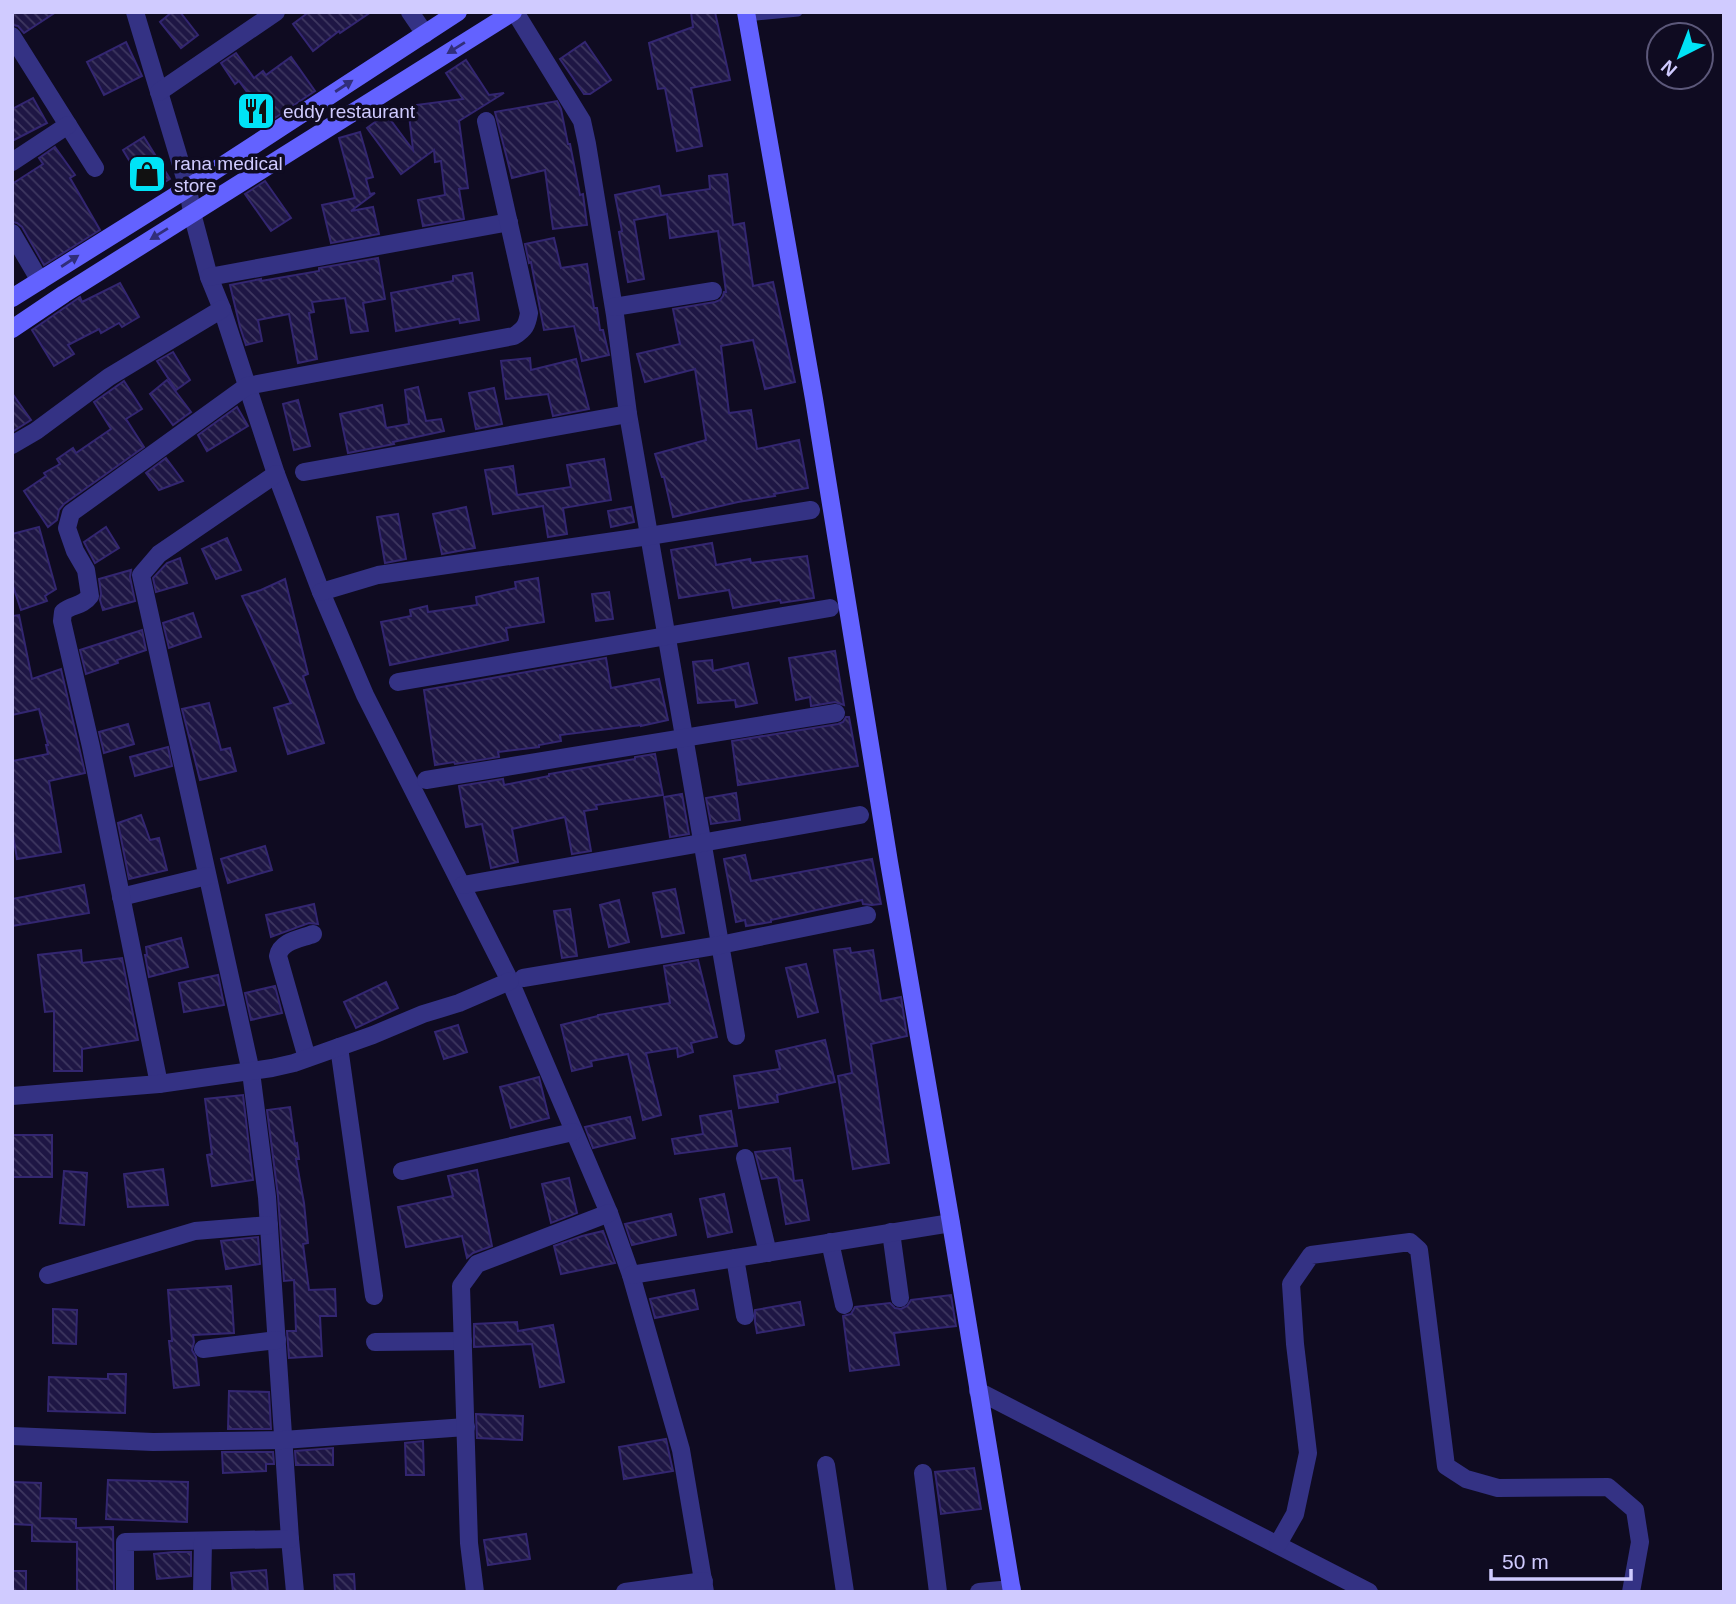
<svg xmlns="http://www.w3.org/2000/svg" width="1736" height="1604" font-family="Arial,sans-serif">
	<defs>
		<pattern id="building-back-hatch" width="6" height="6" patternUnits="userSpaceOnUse" patternTransform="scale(1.75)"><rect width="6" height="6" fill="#1e1644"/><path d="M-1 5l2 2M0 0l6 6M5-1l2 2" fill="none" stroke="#3e3760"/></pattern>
	</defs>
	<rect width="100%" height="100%" fill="#0f0b21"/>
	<!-- building -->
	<g fill="url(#building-back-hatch)" stroke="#332671" stroke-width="2">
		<path d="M12 12H56L24 33 18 26 12 25Z"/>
		<path d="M172 12H180L198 35 181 48 160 22Z"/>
		<path d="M309 12H371L340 33 339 31 313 51 293 24Z"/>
		<path d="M691 12H715L730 80 691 88 702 146 677 151 665 88 658 89 649 43 693 27Z"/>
		<path d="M126 42 142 76 104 95 87 62Z"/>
		<path d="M585 42 611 80 590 94H584L560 59Z"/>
		<path d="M236 53 254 78 263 71 266 75 291 57 315 91 269 122 239 81 235 84 221 63Z"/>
		<path d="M466 60 489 95 504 93 459 121 468 188 459 189 464 219 423 226 418 200 445 195 441 161 435 162 434 150 401 174 367 128 386 114 413 150 408 106 463 99 446 73Z"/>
		<path d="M33 98 47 123 12 141V109Z"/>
		<path d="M557 101 561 109 568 144H570L580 195 583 194 587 225 553 229 545 170 512 178 495 112Z"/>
		<path d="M360 132 373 177 366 179 370 194 375 193 351 211 373 207 379 234 331 243 322 205 355 198 339 138Z"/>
		<path d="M144 137 170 179 148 192 123 150Z"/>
		<path d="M55 147 75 175 70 178 100 230 44 265 22 227 17 223 12 222V184L43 164 39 158Z"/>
		<path d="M727 174 733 225 744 223 753 286 773 282 795 382 765 389 753 340 721 346 729 413 751 410 757 449 799 440 808 488 774 494 775 496 738 502 673 517 664 477H662L655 454 706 440 695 369 645 382 637 354 680 344 673 309 715 302 720 300 723 296 724 292H726L718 231 670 238 667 214 634 220 644 279 628 282 619 232 622 231 615 195 659 186 661 196 710 189 709 176Z"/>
		<path d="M265 181 291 218 271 231 245 194Z"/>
		<path d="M554 238 561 268 587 264 594 308H597L600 330H603L609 355 582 361 574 326 544 330 531 262 529 263 525 244Z"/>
		<path d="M378 258 385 299 363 303 368 331 351 333 345 298 312 302 314 312 309 313 317 359 298 363 289 314 258 320 262 341 246 345 240 327 230 285 261 279V281L319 271V268Z"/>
		<path d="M472 273 479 320 460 323 459 319 396 331 391 293 453 281V276Z"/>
		<path d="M120 283 139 317 122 327 119 323 101 333 99 329 68 345 74 354 54 366 32 330 80 297 82 302Z"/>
		<path d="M173 352 190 380 176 390 157 361Z"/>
		<path d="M530 358 531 370 576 359 589 409 553 416 548 394 506 399 501 361Z"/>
		<path d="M167 380 191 412 173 425 150 394Z"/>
		<path d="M124 381 142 409 126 419 144 447 64 504 59 510 57 520 48 527 24 491 46 476 44 473 60 464 57 459 73 448 76 453 111 429 94 402Z"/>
		<path d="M418 387 426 421 441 419 444 431 393 442 394 444 348 453 340 414 382 405 386 428 409 424 405 390Z"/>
		<path d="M494 388 502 424 476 429 469 393Z"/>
		<path d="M12 393 31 420 12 432Z"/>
		<path d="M298 400 310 446 294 450 283 404Z"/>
		<path d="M237 407 248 426 207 451 198 435Z"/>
		<path d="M166 458 183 481 159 490 146 473Z"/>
		<path d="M604 459 611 500 563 508 567 534 548 537 543 506 493 514 485 470 513 466 517 495 571 487 567 465Z"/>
		<path d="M466 507 475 548 442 554 433 514Z"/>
		<path d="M631 507 634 522 611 527 608 511Z"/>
		<path d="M398 514 406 559 385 563 377 517Z"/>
		<path d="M39 527 56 589 45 596 47 601 21 610 12 583V534Z"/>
		<path d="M106 527 119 548 95 563 84 542Z"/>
		<path d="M227 538 241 570 216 579 202 549Z"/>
		<path d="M712 543 716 565 750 559 751 563 807 556 814 598 781 603 780 600 733 608 729 590 679 598 671 550Z"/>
		<path d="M180 558 187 583 156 592 153 578 167 563Z"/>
		<path d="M131 570 130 577 135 601 103 610 100 600 101 594 99 579Z"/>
		<path d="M538 578 544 622 506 628 508 640 390 665 381 622 411 616 410 610 427 606 428 612 477 605 476 597 516 588 515 582Z"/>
		<path d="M285 579 308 674 303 676 324 743 288 754 274 708 291 703 242 596 261 590Z"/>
		<path d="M609 592 613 619 596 621 592 594Z"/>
		<path d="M193 613 201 637 169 648 163 623Z"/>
		<path d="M19 615 32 679 61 669 85 773 49 781 61 852 17 859 12 829V761L48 754 46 745H48L39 709 12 715V616Z"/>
		<path d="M142 630 146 650 117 660 118 663 86 674 80 650Z"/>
		<path d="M835 651 844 705 835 702 811 706 810 697 796 700 789 658Z"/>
		<path d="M606 658 611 688 659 679 668 720 641 726V725L560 735 561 741 539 745V747L498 752 499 757 455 764 454 762 435 765 424 690Z"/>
		<path d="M712 660 713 671 748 663 757 703 736 707 735 700 698 703 693 662Z"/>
		<path d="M209 703 221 750 230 748 236 771 200 780 182 709Z"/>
		<path d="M846 717H849L858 766 738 785 732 741 838 724 843 722Z"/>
		<path d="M128 724 134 744 104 753 99 732Z"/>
		<path d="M168 747 172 766 135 776 130 757Z"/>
		<path d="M655 754 663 795 596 805 597 809 584 811 591 851 572 854 565 817 512 829 518 862 491 868 482 824 466 827 459 786 503 779 504 785 549 776V774L635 759V757Z"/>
		<path d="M736 793 740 820 711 824 706 798Z"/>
		<path d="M682 794 689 834 670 837 664 797Z"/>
		<path d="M141 815 150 840 159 838 167 870 129 879 118 823Z"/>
		<path d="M265 846 272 870 228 883 221 859Z"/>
		<path d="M745 855 751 881 872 859 881 904 872 905 863 904 862 900 771 920V922L746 926 745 920 736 922 724 859Z"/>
		<path d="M84 885 89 913 12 926V899Z"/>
		<path d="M675 889 684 933 662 937 653 893Z"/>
		<path d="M619 900 629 942 609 947 600 905Z"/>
		<path d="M314 904 318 924 309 923 271 937 266 915Z"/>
		<path d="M570 909 577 956 562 958 554 911Z"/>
		<path d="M181 938 188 967 149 977 145 955H147L146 947Z"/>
		<path d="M850 948 851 953 873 950 881 1001 901 997 907 1036 871 1044 889 1163 853 1169 838 1076 852 1073 834 950Z"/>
		<path d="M81 950 82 963 122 958 138 1040 82 1049V1071H54V1011L45 1012 38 955Z"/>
		<path d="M698 960 717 1037 691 1043 693 1052 678 1057 677 1048 646 1053 661 1115 643 1120 628 1054 591 1061 592 1066 572 1071 561 1025 598 1016V1015L670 1003 664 966Z"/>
		<path d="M806 964 818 1012 798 1017 786 968Z"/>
		<path d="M218 975 224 1005 184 1012 179 983Z"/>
		<path d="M386 982 398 1008 356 1028 344 1002Z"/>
		<path d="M275 986 282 1013 251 1020 245 993Z"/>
		<path d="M458 1025 467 1052 444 1059 435 1032Z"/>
		<path d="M825 1040 835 1082 777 1095 778 1102 739 1108 734 1076 780 1069 776 1051Z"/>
		<path d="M539 1077 549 1118 511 1128 500 1087Z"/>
		<path d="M243 1095 253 1180 212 1186 207 1155 212 1154 205 1099Z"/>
		<path d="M290 1107 295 1144 297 1143 299 1159H296L304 1203 308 1243 303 1244 309 1290 335 1289 336 1316H320L322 1356 289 1358 287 1331H296L294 1280 284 1281 278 1196 267 1110Z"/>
		<path d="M731 1111 737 1146 675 1154 672 1139 703 1134 700 1116Z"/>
		<path d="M630 1117 635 1138 593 1148 585 1127Z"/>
		<rect x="12" y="1135" width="40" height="42"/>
		<path d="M790 1148 794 1181 802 1180 809 1220 786 1224 778 1177 762 1179 755 1152Z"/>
		<path d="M163 1169 168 1205 128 1207 124 1174Z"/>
		<path d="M477 1170 492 1246 473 1253 467 1258 462 1236 406 1247 398 1207 453 1196 448 1176Z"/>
		<path d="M64 1171 87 1173 84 1225 60 1223Z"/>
		<path d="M569 1178 577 1213 551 1223 542 1184Z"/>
		<path d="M724 1194 732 1232 708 1237 700 1199Z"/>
		<path d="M671 1214 676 1235 632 1245 625 1224Z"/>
		<path d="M603 1231 615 1263 561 1274 554 1246 582 1236Z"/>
		<path d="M258 1237 260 1264 226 1269 221 1241Z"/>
		<path d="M231 1286 234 1333 193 1335 194 1342 192 1350 196 1357 199 1385 174 1388 169 1341H172L168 1290Z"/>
		<path d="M694 1290 698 1309 655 1318 650 1299Z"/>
		<path d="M951 1295 956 1326 894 1333 899 1365 850 1371 843 1316 851 1314 855 1307 890 1303 895 1308 901 1309 907 1306 911 1300Z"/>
		<path d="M800 1302 804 1325 757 1333 755 1322V1310Z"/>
		<path d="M53 1309 77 1310 76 1344 53 1343Z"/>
		<path d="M517 1322 518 1331 553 1325 564 1382 540 1387 532 1344 474 1347V1324Z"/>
		<path d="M108 1374H126L125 1413 48 1411 49 1377 108 1379Z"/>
		<path d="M229 1391 269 1392 271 1429H228Z"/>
		<path d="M476 1414 523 1416 522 1440 477 1438Z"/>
		<path d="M666 1439 673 1471 624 1479 619 1447Z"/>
		<path d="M423 1441 424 1475H406L405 1443Z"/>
		<path d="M333 1448V1465H296L295 1451Z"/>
		<path d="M222 1452H273L274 1464H266V1471L223 1473Z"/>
		<path d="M974 1468 981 1509 941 1514 935 1472Z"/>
		<path d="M108 1480 188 1482 187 1522 106 1519Z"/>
		<path d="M12 1482 41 1483 40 1518 76 1519V1528L113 1527 114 1592H77V1542L32 1541V1525L12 1524Z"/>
		<path d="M526 1534 530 1559 488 1565 484 1540Z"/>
		<path d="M174 1552H191V1576L157 1579 154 1554Z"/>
		<path d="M266 1570 268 1592H233L231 1573Z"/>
		<rect x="12" y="1571" width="14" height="21"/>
		<path d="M354 1574 355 1592H335L334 1575Z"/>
	</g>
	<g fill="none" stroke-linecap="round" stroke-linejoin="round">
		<!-- lane -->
		<path stroke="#343284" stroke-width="9" d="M746 17 798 12"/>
		<!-- street -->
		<g stroke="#343284" stroke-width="18">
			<path d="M135 12 188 188 192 213 209 277 222 309 276 474 321 592 365 695 510 981 609 1213 631 1275 681 1450 705 1592"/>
			<path d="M410 12 425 34"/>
			<path d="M515 12 582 121 587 144 615 315 628 414 736 1036"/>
			<path d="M12 36 95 168"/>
			<path d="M159 92 276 12"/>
			<path d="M12 162 68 125"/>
			<path d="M12 233 40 281"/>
			<path d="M209 277 509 222"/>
			<path d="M614 307 713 291"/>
			<path d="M12 445 36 431 109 377 222 309"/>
			<path d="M304 472 628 414"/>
			<path d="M276 474 159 554 141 575 251 1072 267 1197 290 1539 295 1592"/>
			<path d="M321 592 378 575 649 536 811 510"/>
			<path d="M398 682 830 608"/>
			<path d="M426 780 836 713"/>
			<path d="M463 885 860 815"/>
			<path d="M121 897 207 876"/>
			<path d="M523 978 720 945 867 915"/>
			<path d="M339 1047 374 1296"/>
			<path d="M307 1058 278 956C281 941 300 939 313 934"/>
			<path d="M159 1084 91 747 62 621 63 612C72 604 82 607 90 596L86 570 75 551 67 528 71 513 247 386 514 336C525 329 527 325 529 313L486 121"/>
			<path d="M12 1096 159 1084 272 1068 294 1063 373 1035 423 1014 459 1003 510 981"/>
			<path d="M745 1158 768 1253"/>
			<path d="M402 1171 573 1132"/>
			<path d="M891 1232 900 1298"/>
			<path d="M830 1242 844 1305"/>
			<path d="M735 1258 745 1316"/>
			<path d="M48 1275 195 1231 269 1225"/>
			<path d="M631 1275 951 1223"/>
			<path d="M375 1342 463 1341"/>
			<path d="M203 1349 277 1340"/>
			<path d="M978 1391 1369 1592"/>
			<path d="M12 1436 153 1442 283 1440 466 1427"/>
			<path d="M826 1465 845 1592"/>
			<path d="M923 1473 938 1592"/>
			<path d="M1278 1544 1295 1514 1308 1453 1295 1344 1291 1284 1311 1255 1410 1242 1419 1250 1446 1466 1466 1479 1498 1488 1608 1487 1635 1510 1640 1542 1631 1592"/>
			<path d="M125 1591V1542L290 1539"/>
			<path d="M202 1592 203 1541"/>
			<path d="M475 1592 469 1543 461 1286 477 1264 609 1213"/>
			<path d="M625 1592 704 1581"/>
			<path d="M979 1592 1012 1589"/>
		</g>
		<!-- secondary -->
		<g stroke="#6362ff" stroke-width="18">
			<path d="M746 12 814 399 889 862 951 1223 1012 1592"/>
			<path d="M12 298 188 188 458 12"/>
			<path d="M12 329 64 294 513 12"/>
		</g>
	</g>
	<!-- one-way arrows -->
	<defs><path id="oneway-solid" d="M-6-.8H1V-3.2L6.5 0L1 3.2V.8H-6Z" transform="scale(1.75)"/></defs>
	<g fill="#312e7a">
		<use href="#oneway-solid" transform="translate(456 48) rotate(148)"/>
		<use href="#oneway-solid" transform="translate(344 86) rotate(-33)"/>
		<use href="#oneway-solid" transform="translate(159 234) rotate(148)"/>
		<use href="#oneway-solid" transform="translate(70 261) rotate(-33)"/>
	</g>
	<!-- icons -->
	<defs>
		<symbol id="restaurant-square" viewBox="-11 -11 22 22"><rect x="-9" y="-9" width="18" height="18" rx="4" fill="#00e3f6" stroke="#0f0b21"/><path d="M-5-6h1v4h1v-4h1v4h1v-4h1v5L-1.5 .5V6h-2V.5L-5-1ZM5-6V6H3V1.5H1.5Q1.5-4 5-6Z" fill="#111"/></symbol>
		<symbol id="shop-square" viewBox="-11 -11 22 22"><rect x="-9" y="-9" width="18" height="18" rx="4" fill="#00e3f6" stroke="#0f0b21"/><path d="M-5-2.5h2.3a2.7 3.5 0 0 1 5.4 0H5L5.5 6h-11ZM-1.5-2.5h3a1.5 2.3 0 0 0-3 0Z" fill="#111"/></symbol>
	</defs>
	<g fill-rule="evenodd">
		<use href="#restaurant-square" x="234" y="89" width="44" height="44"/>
		<use href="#shop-square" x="125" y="152" width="44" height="44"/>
	</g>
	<g text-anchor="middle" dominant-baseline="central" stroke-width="7" stroke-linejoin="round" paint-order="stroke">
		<!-- poi labels -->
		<g font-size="19" fill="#d0cbff" stroke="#0f0b21" text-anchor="start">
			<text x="283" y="111">eddy restaurant</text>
			<text x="174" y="163">rana medical<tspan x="174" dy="22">store</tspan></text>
		</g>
	</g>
	<!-- border -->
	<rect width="1736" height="1604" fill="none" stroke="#d0cbff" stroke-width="28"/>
	<!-- north arrow -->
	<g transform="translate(1680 56) rotate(222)"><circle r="33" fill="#0f0b21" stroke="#5c587a" stroke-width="2"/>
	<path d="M0-5L12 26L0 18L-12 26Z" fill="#00e3f6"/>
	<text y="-10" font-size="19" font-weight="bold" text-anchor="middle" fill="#d0cbff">N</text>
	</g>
	<!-- scale -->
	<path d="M1491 1569v10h140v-10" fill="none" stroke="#d0cbff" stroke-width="3.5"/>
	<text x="1502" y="1569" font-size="21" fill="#d0cbff" stroke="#0f0b21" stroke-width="5" paint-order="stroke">50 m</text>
</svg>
